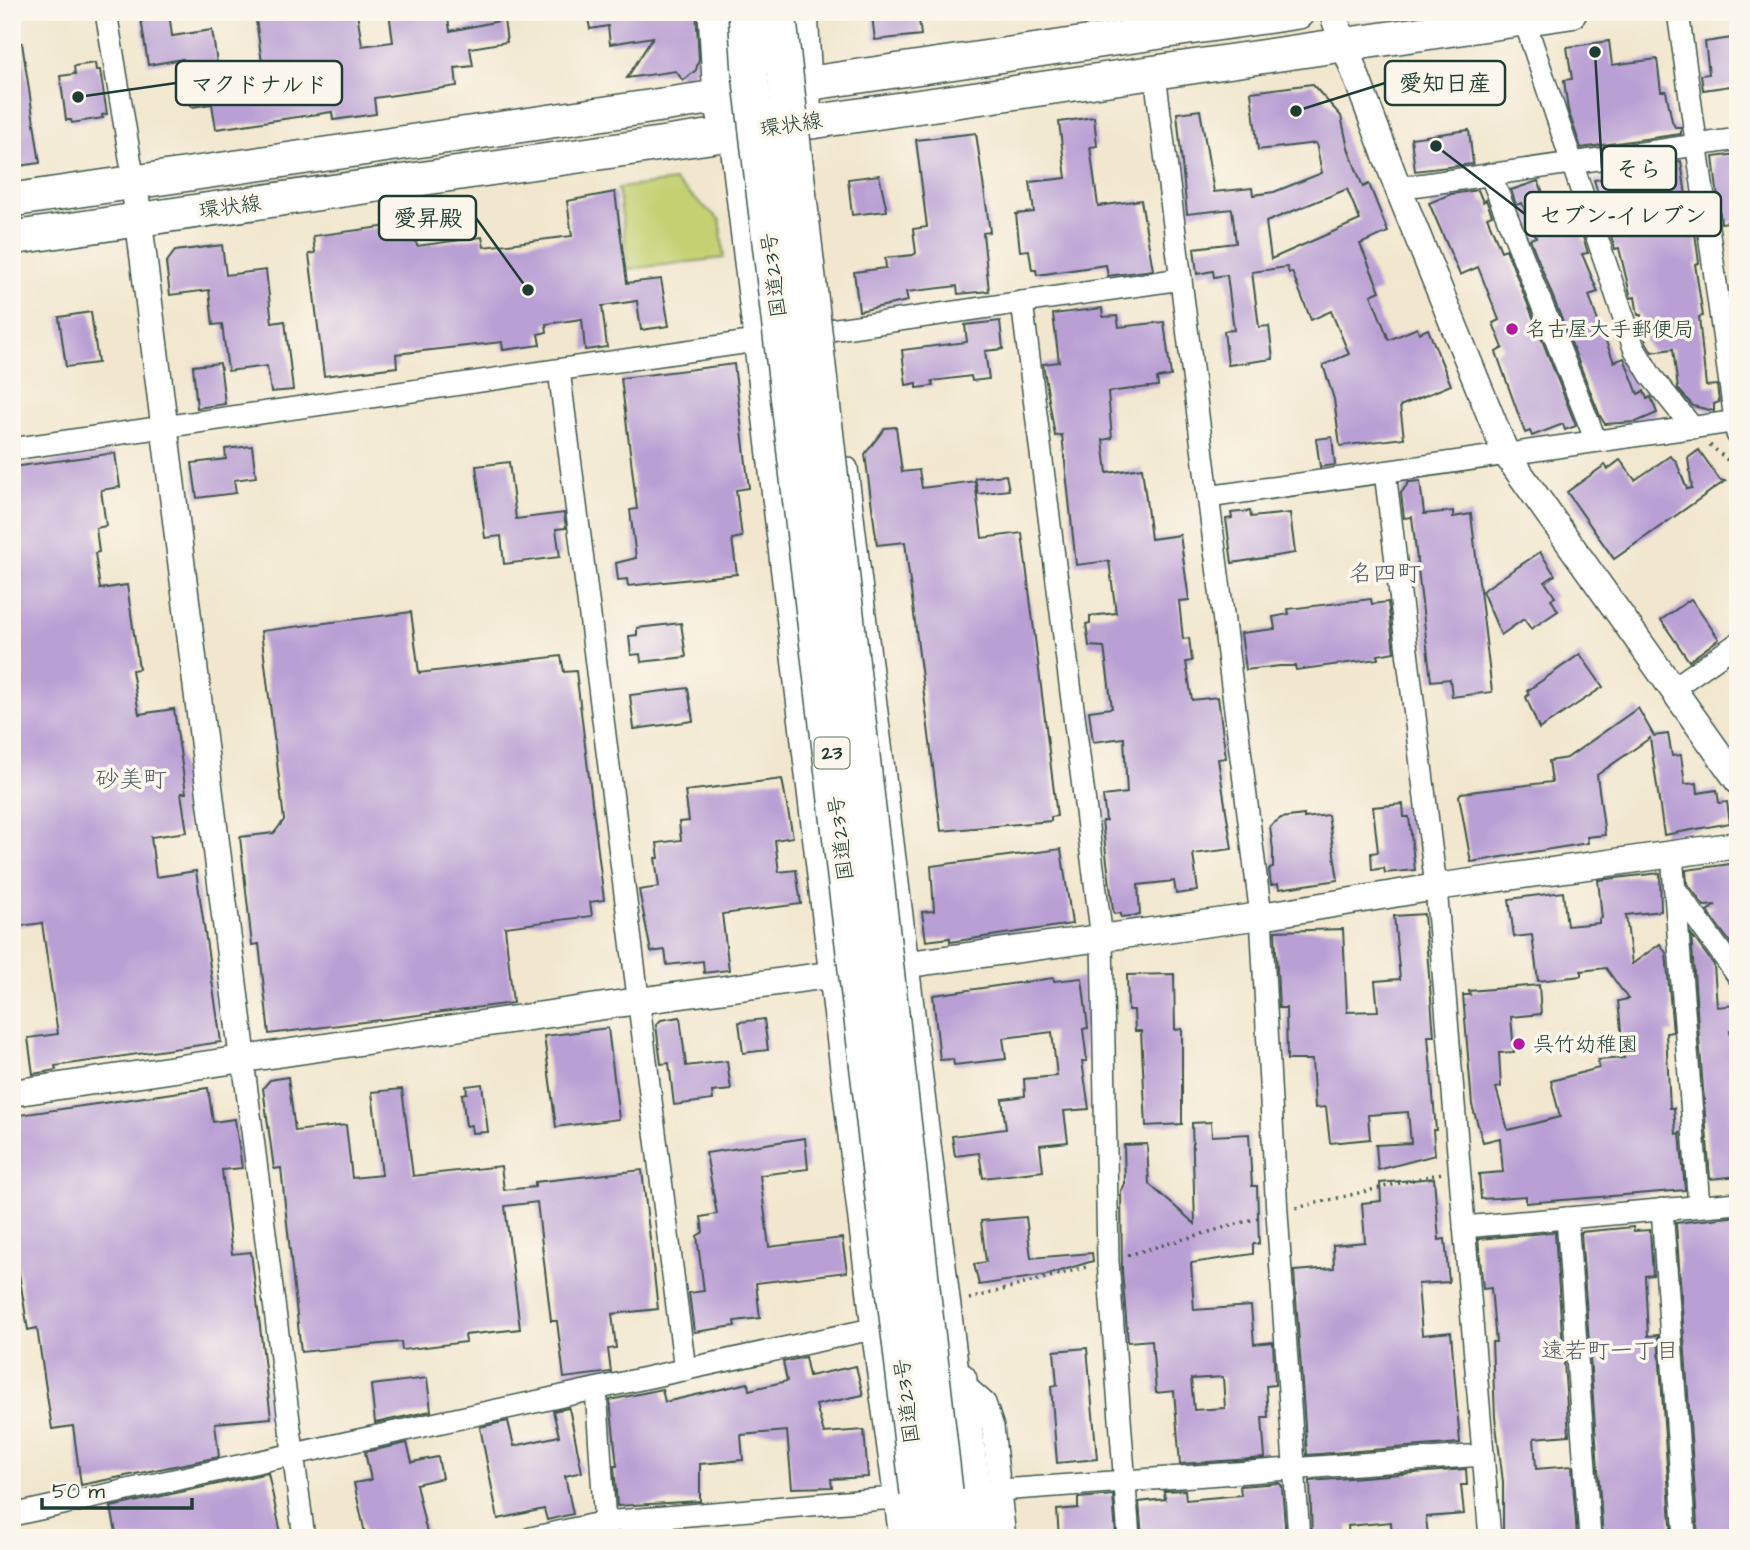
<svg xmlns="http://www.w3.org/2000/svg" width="1750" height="1550" font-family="'Architects Daughter','Klee One',sans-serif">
	<rect width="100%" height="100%" fill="#fbf7ec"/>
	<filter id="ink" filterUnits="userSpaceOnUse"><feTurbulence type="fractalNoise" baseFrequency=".0143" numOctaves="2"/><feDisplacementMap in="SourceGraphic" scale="14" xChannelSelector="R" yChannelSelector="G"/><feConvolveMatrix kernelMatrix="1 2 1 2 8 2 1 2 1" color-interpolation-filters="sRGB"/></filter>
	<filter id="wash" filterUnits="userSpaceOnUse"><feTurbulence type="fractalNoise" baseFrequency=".00686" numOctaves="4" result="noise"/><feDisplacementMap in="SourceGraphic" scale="28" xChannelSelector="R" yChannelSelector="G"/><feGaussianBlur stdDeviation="1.57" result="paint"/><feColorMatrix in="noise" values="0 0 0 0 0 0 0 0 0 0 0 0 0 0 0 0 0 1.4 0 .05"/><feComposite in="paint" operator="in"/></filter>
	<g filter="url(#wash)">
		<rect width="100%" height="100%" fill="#f1e7ce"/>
		<!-- green -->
		<path fill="#c4d173" stroke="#728754" stroke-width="2" d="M674 181 720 220 724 258 629 269 618 188Z"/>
		<g id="blocks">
			<!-- building -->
			<g fill="#b9a0d4" fill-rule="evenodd">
				<path d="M140 12H169L172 36 212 30 219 76 263 70 255 12H357L362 46 393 42 389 12H447L450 31 504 20 507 42 470 48 473 66 455 68 457 86 374 98 376 114 333 120 332 112 216 129 212 104 191 107 183 59 148 65Z"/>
				<path d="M587 12H696L699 59 696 70 683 81 676 71 627 78 653 37 610 44 608 26 590 29Z"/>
				<path d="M884 12H918L921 35 875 40 872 16 885 15Z"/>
				<path d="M1738 37V85L1703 90 1701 75 1709 74 1705 42Z"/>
				<path d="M1609 41 1612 65 1657 59 1661 91H1666L1672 121 1675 127H1681V134L1581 148 1568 110 1564 80 1572 79 1567 47Z"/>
				<path d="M12 43H22L40 163 12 167Z"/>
				<path d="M95 63 96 70H100L107 114 102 115 103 118 72 123 71 120H66L60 76 75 74 74 66Z"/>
				<path d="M1312 84 1341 116 1348 148 1363 187 1369 184 1388 232 1360 244 1380 291 1371 295 1389 340 1417 328 1419 333 1428 329 1451 385 1400 406 1404 438 1340 446 1334 399 1323 365 1349 354 1331 311 1311 320 1292 272 1289 273 1287 267 1252 272 1259 327 1269 326 1273 359 1228 365 1224 331 1234 330 1227 275 1214 277 1213 271 1197 274 1194 248 1236 243 1232 209 1187 214 1177 113 1200 110 1214 192 1252 188 1253 195 1274 192 1322 173 1316 143 1258 150 1251 92ZM1347 189 1360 220 1271 259 1266 222Z"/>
				<path d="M1094 117 1097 146 1090 147 1098 206 1141 200 1153 270 1108 276 1106 265 1037 275 1036 270H1032L1029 250 1020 251 1016 214 1034 212 1030 182 1066 178 1059 122Z"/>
				<path d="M1469 130 1473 164 1415 171 1411 138Z"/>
				<path d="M976 133 990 232 983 233 989 291 958 294 957 286 906 292 908 301 859 311 854 272 886 268 885 258 913 255 916 253 913 229 927 227 916 140Z"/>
				<path d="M1738 154V221L1721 223 1713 157Z"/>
				<path d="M1681 161 1686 196 1690 195 1699 263 1695 264 1703 316 1699 317 1706 386 1717 385 1719 402 1714 404V411L1693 406 1678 389 1673 349 1652 352 1646 342 1641 315H1638L1635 297 1631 298 1619 248 1615 249 1594 180 1613 177 1615 188 1650 183 1647 165Z"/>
				<path d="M879 175 887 211 852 215 848 179Z"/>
				<path d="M1538 181 1545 197 1550 195 1559 215 1574 209 1588 253 1582 254 1598 292 1589 295 1596 316 1614 362 1624 358 1638 394 1644 391 1647 399 1651 397 1657 413 1636 422 1605 424 1600 416 1530 239 1536 237 1522 203 1516 205 1511 190Z"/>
				<path d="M1478 190 1483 202 1486 200 1492 215 1487 217 1501 251 1506 249 1576 426 1565 430 1563 424 1532 436 1530 431 1525 433 1496 352 1503 348 1493 323 1499 320 1478 267 1460 275 1429 203 1451 194Z"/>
				<path d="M615 192 627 283 661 279 669 326 641 330 637 301 602 306 607 347 585 350 582 319 546 324 547 332 538 334 540 345 503 350 502 342 396 354 397 367 324 376 309 254 315 253 313 236 411 223 417 246 482 237 484 247 572 236 567 201Z"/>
				<path d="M222 245 226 275 266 270 272 323 285 321 293 390 271 392 267 366 228 371 222 324 213 325 209 290 170 295 166 263 175 251Z"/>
				<path d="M1102 308 1103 317 1117 316 1119 327 1164 322 1171 376 1157 378 1158 386 1108 392 1112 438 1103 440 1107 473 1142 468 1151 539 1180 535 1189 600 1179 601 1183 639 1189 638 1192 661 1186 662 1192 700 1218 697 1226 758 1218 759 1232 849 1193 854 1198 891 1176 894 1174 881 1138 885 1140 915 1121 917V913L1114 914 1113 910 1102 821H1106L1103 796 1127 793 1124 738 1093 742 1089 711 1112 708 1104 647 1089 646 1086 624 1090 623V616L1116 613 1109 561 1076 565 1062 435 1055 436 1043 364 1059 362 1053 314Z"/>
				<path d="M91 312 98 363 66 367 59 317Z"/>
				<path d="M1000 321 1003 349 985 351 989 379 972 381 971 376 932 381 933 386 917 388V383L906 385 902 350 967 342 965 325Z"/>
				<path d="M220 363 225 404 197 408 193 366Z"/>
				<path d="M734 364 749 488 736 490 742 537 732 539 737 574 628 586 627 579 618 580 616 563 636 558 630 510 637 509 621 378Z"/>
				<path d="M896 427 902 472 919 470 922 488 975 481 982 538 1022 533 1057 816 1051 817V821L941 831 905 542 877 545 865 454 885 428Z"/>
				<path d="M1332 437 1335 465 1320 467 1316 439Z"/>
				<path d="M252 446 256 477 234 480 236 493 197 498 192 463 226 459 225 449Z"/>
				<path d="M1699 450 1720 480 1725 481 1614 559 1567 492 1605 465 1608 469 1620 460 1635 480 1670 456 1676 461 1687 489 1692 488 1688 458Z"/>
				<path d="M115 453 120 487 101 490 106 526 96 528 99 552 95 553 100 589 127 585 139 669 132 670 139 714 174 709 186 793H181L187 832 151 837 156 877 196 871 221 1042 55 1066 56 1070 33 1074 28 1038 58 1034 42 923 12 927V467Z"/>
				<path d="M509 462 516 519 564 513 566 528 556 529 560 557 504 564 501 536 485 538 476 466Z"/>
				<path d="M1006 475 1009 490 978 494 975 478Z"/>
				<path d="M1420 481 1424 514 1453 511V517L1471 514 1492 692 1452 697 1450 679 1431 681 1412 517 1404 518 1401 493 1409 482Z"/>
				<path d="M1250 511 1251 517 1290 513 1295 553 1232 563 1226 519 1232 518 1231 513Z"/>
				<path d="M1540 552 1555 575 1545 582 1555 597 1551 599 1558 611 1531 629 1524 619 1501 635 1482 591Z"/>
				<path d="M1371 599 1372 604 1388 602 1394 652 1378 655V659L1296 670 1295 666H1280L1246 670 1241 633 1275 629 1273 617 1289 614 1288 609Z"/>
				<path d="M1691 599 1719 639 1689 661 1661 620Z"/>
				<path d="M411 612 419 673 561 656 564 672 576 671 604 900 590 902 592 916 505 927 513 1003 269 1034 259 944 252 945 240 837 274 833 284 820 261 631Z"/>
				<path d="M681 623 686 657 641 662 640 654 631 655 629 636 637 635V628Z"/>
				<path d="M1580 654 1603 687 1539 729 1526 697 1529 694 1527 691Z"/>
				<path d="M688 688 693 721 634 729 630 695Z"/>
				<path d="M1638 708 1654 736 1668 734 1672 756 1681 755 1685 784 1697 783 1698 793 1717 790 1719 803 1727 802 1730 823 1664 835 1650 738 1597 775 1605 835 1587 837 1588 843 1471 862 1459 796 1461 793 1552 782 1549 761 1567 758Z"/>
				<path d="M782 779 793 837 775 840 779 872 796 870 801 904 722 914 729 970 704 973 703 961 667 965 665 950 651 952 639 890 659 887 655 858H659L657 843 681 840 679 822 689 821 685 791Z"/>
				<path d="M1403 804 1404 817H1409L1415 870 1385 873 1384 868 1372 870 1371 853 1378 852 1373 807Z"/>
				<path d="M1304 815V818L1328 815 1338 880 1279 889 1278 884 1271 885 1269 869 1273 868V850L1270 826 1281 818Z"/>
				<path d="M1061 849 1072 924 950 942V938L926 941 922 912 934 911 931 866Z"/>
				<path d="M1738 863V953L1707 911 1716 905 1704 906 1687 883 1686 870Z"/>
				<path d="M1660 873 1661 911 1626 915 1632 964 1660 944 1666 953 1673 1032 1666 1033 1670 1108H1674L1676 1134 1680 1133 1685 1190 1526 1203V1196L1481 1199 1479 1174 1503 1172 1500 1138 1483 1142 1472 1105 1463 995H1470L1469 991 1539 985 1541 1014 1511 1017 1514 1052 1499 1053 1501 1087 1496 1088 1508 1130 1560 1117 1551 1081 1599 1068 1598 1060 1624 1058 1618 1001 1628 999 1606 968 1581 971V976L1538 981 1532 935 1514 937 1509 899 1563 892 1567 926 1599 923V919L1602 918 1598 880Z"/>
				<path d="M1424 914 1434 1036H1428L1436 1130H1433L1435 1155 1378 1170 1376 1145 1411 1143 1408 1112 1368 1115 1370 1139 1330 1143 1326 1107 1315 1108 1312 1060H1287L1286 1008H1279L1275 931 1343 929 1347 1012 1378 1011 1375 981 1400 979 1394 916Z"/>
				<path d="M1691 934 1714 965 1717 1007 1735 1005 1737 1029 1730 1030 1738 1083V1176L1710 1179Z"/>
				<path d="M1174 974 1175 1030 1182 1029V1124L1146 1126 1141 1031H1135L1134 1010H1128L1127 975Z"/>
				<path d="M1053 978 1054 981 1082 978 1088 1028 1083 1029 1087 1061H1082L1089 1109 1064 1111 1068 1142 1040 1145 1043 1171 983 1178 979 1153 955 1156 952 1136 1006 1129 1002 1099 1025 1096 1024 1079 1057 1076 1052 1032 1003 1038 1006 1059 954 1065 953 1059 940 1060 933 995Z"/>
				<path d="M680 1017 686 1066 727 1061 731 1090 712 1092 713 1100 674 1105 669 1063 661 1064 656 1025 661 1020Z"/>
				<path d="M764 1019 768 1050 743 1053 739 1022Z"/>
				<path d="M608 1028 619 1119 556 1127 544 1036Z"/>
				<path d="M288 1077 295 1131 346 1125 352 1178 382 1175 372 1092 402 1089 413 1176 501 1166 504 1190 535 1187V1182L642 1170 658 1309 612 1314 616 1348 608 1349 611 1372 564 1378 557 1321H551L537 1202 505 1206 520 1329 465 1335 466 1342 402 1350 401 1342 301 1352 281 1168 274 1169 263 1088 270 1080Z"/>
				<path d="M482 1084 488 1132 472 1133 471 1125 466 1126 462 1094 467 1093 466 1086Z"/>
				<path d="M208 1088 213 1122 235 1119 242 1168 222 1170 232 1254 251 1252 271 1418 215 1423 219 1457 81 1485 73 1426 52 1429 37 1328 28 1330 16 1254 12 1255V1116Z"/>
				<path d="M1211 1122 1212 1136 1249 1134 1252 1186H1257L1259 1244H1253V1254L1191 1263 1194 1310 1251 1306 1254 1344 1273 1342 1275 1385 1266 1386 1268 1417H1262L1265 1458 1180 1464 1174 1391 1156 1393 1152 1340 1128 1342 1122 1271 1121 1191 1125 1184 1124 1145 1147 1144 1149 1184 1195 1224 1192 1123ZM1223 1377 1225 1408 1194 1410 1191 1379Z"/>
				<path d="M805 1138 808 1169 760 1175 769 1247 842 1238 847 1272 756 1283 760 1318 734 1321 735 1326 694 1332 689 1293 704 1291 697 1236 703 1232 701 1217 717 1214 706 1153Z"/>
				<path d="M1434 1178 1439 1240 1445 1239 1449 1282 1418 1284 1422 1335 1451 1332 1460 1443 1307 1455 1294 1271 1334 1268 1333 1245 1365 1242 1362 1203 1381 1201 1380 1183Z"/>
				<path d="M1738 1216V1538H1698L1676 1223Z"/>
				<path d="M1026 1217 1031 1258 1092 1253 1093 1261 1047 1275 979 1285 974 1264 986 1262 981 1221Z"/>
				<path d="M1633 1227 1634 1231 1650 1230 1653 1275 1645 1276 1648 1336 1658 1335 1672 1538H1639V1535L1603 1538 1581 1232Z"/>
				<path d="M1555 1232 1569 1435 1534 1438 1536 1469 1572 1466 1577 1538H1503V1482L1495 1417 1492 1342H1496L1491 1288 1483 1289 1478 1239Z"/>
				<path d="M1087 1348 1097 1459 1057 1463 1051 1386 1057 1385 1054 1351Z"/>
				<path d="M805 1357 809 1376 856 1366 863 1395 816 1405 824 1433 864 1430 868 1477 831 1479 832 1487 792 1488 787 1431 741 1435 743 1460 700 1464V1501L617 1506 614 1466H617L610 1400 662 1389 665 1402 748 1383 749 1390 787 1381 783 1362Z"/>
				<path d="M427 1378 431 1411 375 1423 371 1385Z"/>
				<path d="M569 1408 582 1472 565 1476 573 1514 547 1520 544 1509 498 1519 480 1427 508 1421 514 1446 559 1436 553 1411Z"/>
				<path d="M407 1443 412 1462 438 1457 442 1478 416 1484 428 1538H366L354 1483 371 1480 365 1452Z"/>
				<path d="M1466 1469 1467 1485H1461L1464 1514 1426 1517 1428 1536 1392 1538 1391 1522 1348 1526 1349 1538H1312L1310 1481Z"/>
				<path d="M268 1473 282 1538H117L111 1507Z"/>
				<path d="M1279 1483 1282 1486 1286 1538H1142L1139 1502 1165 1499 1164 1491 1185 1490 1186 1500 1241 1495 1240 1486Z"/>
				<path d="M1113 1495 1116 1535 1059 1538 1057 1510 1078 1508V1498Z"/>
				<path d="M653 1531 654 1538H625V1534Z"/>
			</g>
		</g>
	</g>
	<g filter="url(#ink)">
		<use href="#blocks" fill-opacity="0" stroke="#3e564b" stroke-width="2"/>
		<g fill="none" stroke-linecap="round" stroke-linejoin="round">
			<defs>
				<g id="minor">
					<path d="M106 12 134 182"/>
					<path d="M1678 12 1737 434"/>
					<path d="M1524 19 1634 348 1651 376 1693 428"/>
					<path d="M1155 74 1261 916 1277 1213 1299 1538"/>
					<path d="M730 136 872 1329 900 1538"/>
					<path d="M1490 174 1596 441"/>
					<path d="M1398 188 1738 139"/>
					<path d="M1022 302 1102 939 1108 1261 1129 1538"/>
					<path d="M830 330 1181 279"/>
					<path d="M559 370 685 1370"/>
					<path d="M12 449 756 341"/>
					<path d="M847 468 959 1380 985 1403 993 1427 1005 1538"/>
					<path d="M1385 472 1436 887 1490 1538"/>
					<path d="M1208 497 1738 421"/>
					<path d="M1672 689 1738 643"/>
					<path d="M1672 854 1699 1206"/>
					<path d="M1676 890 1738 976"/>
					<path d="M243 1060 304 1538"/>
					<path d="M1662 1209 1685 1538"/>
					<path d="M1567 1218 1590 1538"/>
					<path d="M1464 1227 1738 1203"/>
					<path d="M596 1389 606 1538"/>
					<path d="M1000 1490 1483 1455"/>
					<path d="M12 1515 872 1329"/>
					<path d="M531 1538 605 1522 894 1498"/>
				</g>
				<g id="tertiary">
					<path d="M1332 12 1398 188 1506 454 1738 781"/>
					<path d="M134 182 243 1060"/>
					<path d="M12 1093 638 1001 1261 916 1436 887 1738 845"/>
				</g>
				<g id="primary">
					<path d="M12 200 1298 12"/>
					<path d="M12 238 1570 12"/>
				</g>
				<g id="trunk">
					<path d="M716 12 721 98 730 136"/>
					<path d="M800 12 804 82 802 123"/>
					<path d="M959 1380 978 1538"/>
					<path d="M945 1491 951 1538"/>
					<path d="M918 1493 923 1538"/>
				</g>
			</defs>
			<!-- minor casing -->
			<use href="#minor" stroke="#3e564b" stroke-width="24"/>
			<!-- tertiary casing -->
			<use href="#tertiary" stroke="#3e564b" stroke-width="29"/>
			<!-- primary casing -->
			<use href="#primary" stroke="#3e564b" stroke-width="36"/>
			<!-- trunk casing -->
			<use href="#trunk" stroke="#3e564b" stroke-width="38"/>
			<!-- path -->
			<g stroke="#3e564b" stroke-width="3.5" stroke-dasharray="2 5" stroke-linecap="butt">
				<path d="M1710 445 1738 469"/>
				<path d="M1296 1208 1442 1173"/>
				<path d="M1128 1255 1258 1218"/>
				<path d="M969 1299 1090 1266"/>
			</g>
			<!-- minor -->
			<use href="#minor" stroke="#fff" stroke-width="21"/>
			<!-- tertiary -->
			<use href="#tertiary" stroke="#fff" stroke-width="26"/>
			<!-- primary -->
			<use href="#primary" stroke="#fff" stroke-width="33"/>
			<!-- trunk -->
			<use href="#trunk" stroke="#fff" stroke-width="35"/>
			<defs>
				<g id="trunk-bridge">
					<path d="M746 12 750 73 918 1493"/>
					<path d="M778 12 945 1491"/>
				</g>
			</defs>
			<!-- trunk-bridge casing -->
			<use href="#trunk-bridge" stroke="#3e564b" stroke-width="38" stroke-linecap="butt"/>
			<!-- trunk-bridge -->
			<use href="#trunk-bridge" stroke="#fff" stroke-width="35"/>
		</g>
	</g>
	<!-- markers -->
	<g fill="#b5179e" stroke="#fbf7ec" stroke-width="2.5">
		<circle cx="1512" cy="329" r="7"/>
		<circle cx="1519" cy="1044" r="7"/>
	</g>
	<g text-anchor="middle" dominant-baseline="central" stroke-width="7" stroke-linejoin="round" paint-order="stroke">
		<!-- shield labels -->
		<rect fill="#fbf7ec" stroke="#61756b" stroke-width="2" x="814.5" y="737.5" width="35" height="31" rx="5"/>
		<g font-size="19" font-weight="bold" fill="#1f3d34">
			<text x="832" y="753">23</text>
		</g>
		<!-- street labels -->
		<g font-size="21" fill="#1f3d34" stroke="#fbf7ec">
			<text transform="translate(791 125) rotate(-9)">環状線</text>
			<text transform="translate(230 207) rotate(-8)">環状線</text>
			<text transform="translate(774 275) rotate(-97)">国道23号</text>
			<text transform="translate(841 838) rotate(-97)">国道23号</text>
			<text transform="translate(907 1401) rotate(-97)">国道23号</text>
		</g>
		<!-- poi labels -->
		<g font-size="21" fill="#1f3d34" stroke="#fbf7ec" text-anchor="start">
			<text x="1526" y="329">名古屋大手郵便局</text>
			<text x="1533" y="1044">呉竹幼稚園</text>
		</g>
		<!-- neighbourhood labels -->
		<g font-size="23" fill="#55606c" stroke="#fbf7ec">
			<text x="1610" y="1351">遠若町一丁目</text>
		</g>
		<!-- quarter labels -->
		<g font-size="24" fill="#55606c" stroke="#fbf7ec">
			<text x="1385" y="574">名四町</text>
			<text x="131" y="780">砂美町</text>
		</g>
	</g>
	<!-- callouts -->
	<path fill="none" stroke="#1f3d34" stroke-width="2.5" d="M1296 111L1385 83M78 97L176 83M1595 52L1602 168M1436 146L1525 214M528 290L476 218"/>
	<g fill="#1f3d34" stroke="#fbf7ec" stroke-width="2.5">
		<circle cx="1296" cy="111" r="7"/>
		<circle cx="78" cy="97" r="7"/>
		<circle cx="1595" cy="52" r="7"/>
		<circle cx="1436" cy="146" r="7"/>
		<circle cx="528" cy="290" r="7"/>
	</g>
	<g fill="#fbf7ec" stroke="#1f3d34" stroke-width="2.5">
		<rect x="1385" y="61" width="120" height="44" rx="7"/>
		<rect x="176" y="61" width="166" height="44" rx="7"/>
		<rect x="1602" y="146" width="74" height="44" rx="7"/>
		<rect x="1525" y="192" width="196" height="44" rx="7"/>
		<rect x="379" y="196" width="97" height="44" rx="7"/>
	</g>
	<g font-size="23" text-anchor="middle" font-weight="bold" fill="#1f3d34">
		<text x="1445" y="91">愛知日産</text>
		<text x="259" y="92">マクドナルド</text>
		<text x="1639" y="177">そら</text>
		<text x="1623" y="223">セブン-イレブン</text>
		<text x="428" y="226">愛昇殿</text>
	</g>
	<!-- margin -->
	<rect width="1750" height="1550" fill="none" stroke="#fbf7ec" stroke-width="42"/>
	<!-- scale -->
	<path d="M42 1498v10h150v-10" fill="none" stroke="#1f3d34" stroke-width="3.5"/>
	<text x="52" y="1498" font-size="21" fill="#1f3d34" stroke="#fbf7ec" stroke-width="5" paint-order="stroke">50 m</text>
</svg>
